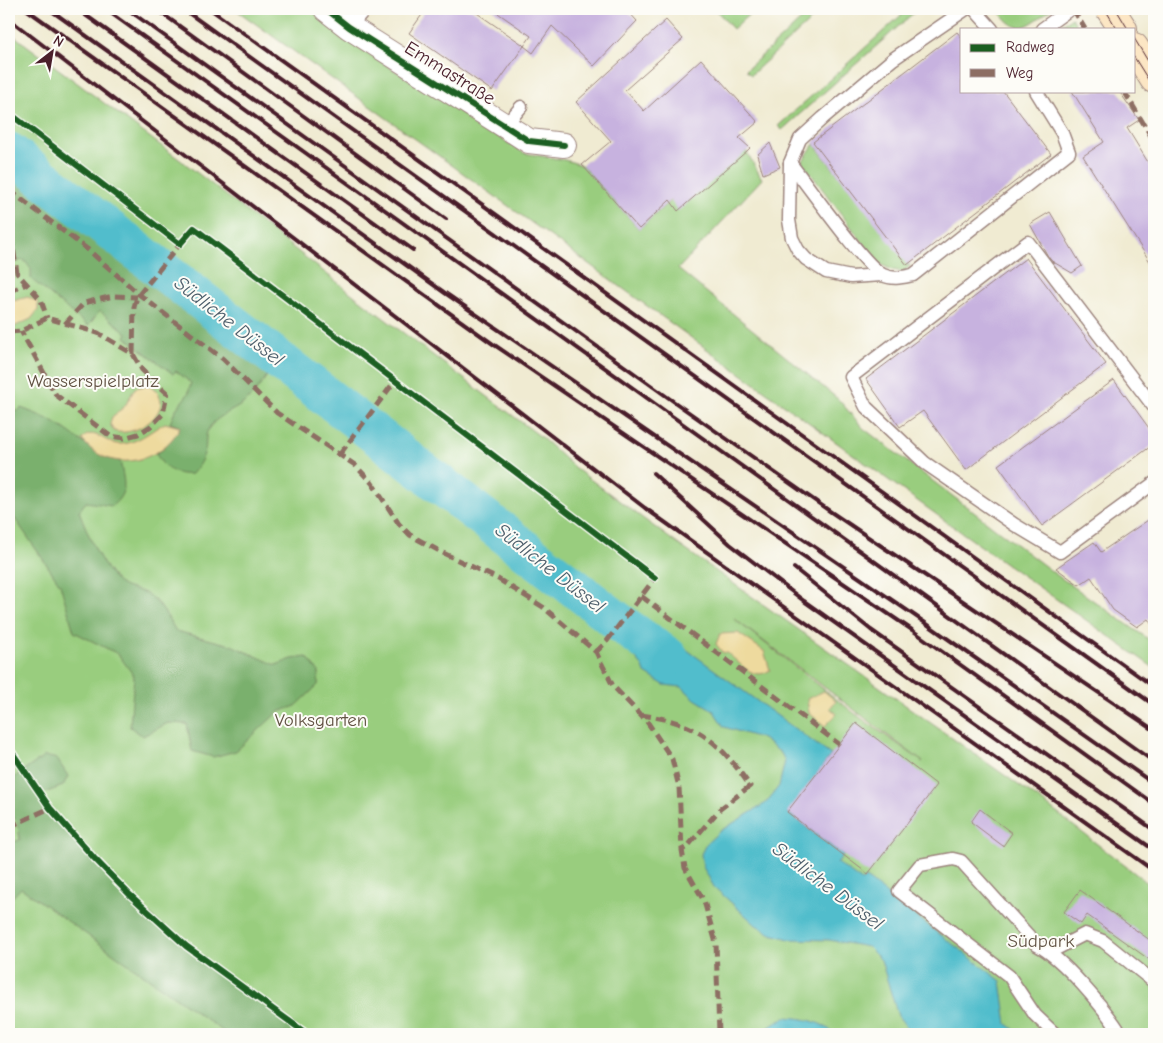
<svg xmlns="http://www.w3.org/2000/svg" width="1163" height="1043" font-family="'Comic Neue',sans-serif">
	<rect width="100%" height="100%" fill="#fdfcf7"/>
	<filter id="ink" filterUnits="userSpaceOnUse"><feTurbulence type="fractalNoise" baseFrequency=".02" numOctaves="2"/><feDisplacementMap in="SourceGraphic" scale="10" xChannelSelector="R" yChannelSelector="G"/><feConvolveMatrix kernelMatrix="1 2 1 2 8 2 1 2 1" color-interpolation-filters="sRGB"/></filter>
	<filter id="wash" filterUnits="userSpaceOnUse"><feTurbulence type="fractalNoise" baseFrequency=".0096" numOctaves="4" result="noise"/><feDisplacementMap in="SourceGraphic" scale="20" xChannelSelector="R" yChannelSelector="G"/><feGaussianBlur stdDeviation="1.12" result="paint"/><feColorMatrix in="noise" values="0 0 0 0 0 0 0 0 0 0 0 0 0 0 0 0 0 1.4 0 .05"/><feComposite in="paint" operator="in"/></filter>
	<g filter="url(#wash)">
		<rect width="100%" height="100%" fill="#f0ebd2"/>
		<!-- green -->
		<g fill="#99cd7e" stroke="#727654" fill-rule="evenodd">
			<path d="M235 9H311L341 36 524 153 565 160 582 165 639 229 739 138 762 179 678 269 838 399 863 428 1054 573 1154 643V668L944 520Z"/>
			<path d="M715 9H755L733 29Z"/>
			<path d="M813 9H823L751 75 746 70Z"/>
			<path d="M908 9H918L782 130 778 126Z"/>
			<path d="M997 9H1052C1026 26 1019 39 997 9Z"/>
			<path d="M1072 18 1079 29H1054Z"/>
			<path d="M9 32 195 171 360 300 541 437 575 468 679 545 1044 803 1154 888V1034H9ZM733 618 923 762 858 716Z"/>
			<path d="M814 144 910 266 903 272 892 270 878 263 802 162Z"/>
		</g>
		<!-- forest -->
		<g fill="#7ab06d" stroke="#62684c">
			<path d="M9 161 235 335 275 363C266 377 257 393 244 403 232 412 218 415 209 428 204 436 207 442 205 450 203 459 198 467 192 474 176 476 162 468 156 453L161 451 180 427 170 423 176 409 188 394 191 383 176 371 173 374 125 337 127 333 100 311 88 326 31 279V269L24 260 9 263Z"/>
			<path d="M9 405 17 412 21 408C34 413 48 418 60 426 80 438 96 458 120 460 123 480 130 491 112 506L86 502 79 511C88 533 97 558 113 577 124 591 133 587 147 594 160 602 168 618 176 631L231 645 276 665 292 659 307 657 319 672 318 685 296 706 278 712 236 751 213 757 192 751 187 724 168 723 143 736 130 727 134 676 118 654 74 632 60 584 9 510Z"/>
			<path d="M45 756 57 759 68 776 63 786 42 794C56 821 74 840 96 862 158 929 232 980 305 1034H227L21 888 9 901V843L20 840 17 821 9 813V781Z"/>
		</g>
		<!-- sand -->
		<g fill="#eeda9e" stroke="#9c7c64">
			<path d="M28 297 38 302V310L31 319 9 329V302Z"/>
			<path d="M149 385 158 392 161 401C161 420 132 437 114 431L110 424 112 417 125 406 135 388Z"/>
			<path d="M165 423 180 427C167 454 132 469 104 457 95 453 88 447 82 440 92 425 106 444 118 444 136 445 150 431 165 423Z"/>
			<path d="M738 633 764 651 770 670C753 682 741 663 727 653L722 652 716 644 720 634Z"/>
			<path d="M824 691 836 701 830 708 837 714 825 726 809 713 807 699Z"/>
		</g>
		<!-- water -->
		<g fill="#51bdcc" stroke="#4e6e7c">
			<path d="M634 611 831 755 788 813 843 855 837 863 862 881 865 878 870 881 1001 981 1007 1024 1014 1029 1015 1034H912L898 1016 881 960 868 947 829 940 789 939 771 934 756 925 714 887 703 867 701 854 706 844 720 831 766 803 779 786 785 761 781 753 763 739 724 727 713 710 695 699 682 687 664 685 645 673 643 667 616 635Z"/>
			<path d="M785 1017C802 1018 823 1021 834 1034H763L769 1027Z"/>
		</g>
		<g fill="none" stroke-linecap="round" stroke-linejoin="round">
			<!-- river -->
			<path stroke="#51bdcc" stroke-width="40" d="M9 152 620 623 668 657"/>
		</g>
		<g id="blocks">
			<!-- building -->
			<g fill="#c7b2df">
				<path d="M426 9H471L522 44 524 46 492 91 409 33Z"/>
				<path d="M492 9H626L637 21 594 66 552 26 533 53 524 46 531 36Z"/>
				<path d="M666 20 683 39 625 90 644 111 701 59 758 122 739 138 750 148 748 150 678 211 670 200 639 229 582 165 611 141 576 102Z"/>
				<path d="M957 32 962 38V91H1003L1051 154 907 265 813 142Z"/>
				<path d="M1072 91H1119L1139 120 1127 128 1154 172V268L1083 156 1104 142Z"/>
				<path d="M770 143 780 167 763 174 757 155Z"/>
				<path d="M1050 212 1082 266 1072 273 1050 260 1030 224Z"/>
				<path d="M1026 258 1106 364 966 470 923 411 900 427 866 379Z"/>
				<path d="M1114 380 1154 435V444L1042 526 998 465Z"/>
				<path d="M1154 516V628L1148 619 1137 627 1113 610 1091 577 1079 585 1056 568 1094 542 1101 552Z"/>
				<path d="M856 723 937 785 868 874 787 812Z"/>
				<path d="M980 809 1012 833 1003 846 971 822Z"/>
				<path d="M1080 890 1154 943V963L1087 915 1081 924 1064 912Z"/>
			</g>
		</g>
	</g>
	<g filter="url(#ink)">
		<use href="#blocks" fill-opacity="0" stroke="#9d857e" stroke-width="1"/>
		<g fill="none" stroke-linecap="round" stroke-linejoin="round">
			<defs>
				<g id="service">
					<path d="M974 9 992 29"/>
					<path d="M349 27 365 9"/>
					<path d="M1042 29 1070 9"/>
					<path d="M505 126 521 107"/>
					<path d="M790 163C807 184 864 266 883 275 893 280 903 277 913 275L1069 152 1062 133 1036 91"/>
					<path d="M882 275 851 277 826 272 806 259 798 250 792 238 789 220 790 163 800 139 823 118 893 59 966 9"/>
					<path d="M1154 407 1028 242 851 377 866 407 925 463 1015 525 1060 552 1154 483"/>
					<path d="M1050 952 1085 934 1103 941 1154 982"/>
					<path d="M1055 1034 1035 1015 1009 976 899 891 920 865 953 859 961 861 1037 945C1063 958 1105 1009 1121 1034"/>
				</g>
				<path id="minor" d="M326 9 349 27 529 141 564 145"/>
				<g id="secondary">
					<path d="M1110 9 1123 29"/>
					<path d="M1134 47 1154 79"/>
				</g>
			</defs>
			<!-- service casing -->
			<use href="#service" stroke="#9d857e" stroke-width="15"/>
			<!-- minor casing -->
			<use href="#minor" stroke="#9d857e" stroke-width="26"/>
			<!-- secondary casing -->
			<use href="#secondary" stroke="#9d857e" stroke-width="30"/>
			<!-- service -->
			<use href="#service" stroke="#fff" stroke-width="12"/>
			<!-- minor -->
			<use href="#minor" stroke="#fff" stroke-width="24"/>
			<!-- secondary -->
			<use href="#secondary" stroke="#fce6c4" stroke-width="28"/>
			<!-- tram -->
			<g stroke="#4a1f2b" stroke-width="1">
				<path d="M1105 9 1117 29"/>
				<path d="M1116 9 1128 29"/>
				<path d="M1134 38 1154 71"/>
				<path d="M1134 57 1154 89"/>
			</g>
			<!-- rail -->
			<g stroke="#4a1f2b" stroke-width="4">
				<path d="M26 9 493 344 912 630 1154 804"/>
				<path d="M49 9 445 293 924 622 1154 784"/>
				<path d="M77 9 413 250"/>
				<path d="M105 9 1154 762"/>
				<path d="M127 9 680 406 831 512 1154 730"/>
				<path d="M156 9 446 219"/>
				<path d="M183 9 1154 705"/>
				<path d="M210 9 1154 687"/>
				<path d="M9 19 645 508 1154 871"/>
				<path d="M653 473 730 544 804 601 1154 850"/>
				<path d="M794 568 871 630 1154 830"/>
			</g>
			<!-- quiet -->
			<g stroke="#8d6e63" stroke-width="5" stroke-dasharray="10 5" stroke-linecap="butt">
				<path d="M1073 9 1085 29"/>
				<path d="M1148 9 1154 19"/>
				<path d="M1124 91 1154 141"/>
				<path d="M9 190 87 249 140 295 223 359 277 413 355 465 372 483 399 524 410 535 443 553 498 579 543 607 596 652 613 686 648 723 672 759 679 787 682 850 685 868 704 901 716 943 719 1034"/>
				<path d="M9 221 17 273 41 300 47 318"/>
				<path d="M9 292 26 284"/>
				<path d="M65 324 84 303 113 296 137 297"/>
				<path d="M9 332 21 331 47 318 98 333 133 354 142 370 167 393 163 414 151 426 138 434 124 438 110 436 56 395 21 331"/>
				<path d="M133 354 134 307 137 297 180 244"/>
				<path d="M340 454 395 381"/>
				<path d="M641 596 839 744"/>
				<path d="M596 652 607 641 655 578 652 576"/>
				<path d="M641 715C697 722 719 741 750 786L720 809 687 847 682 850"/>
				<path d="M9 827 50 808"/>
			</g>
			<defs>
				<g id="cycleway">
					<path d="M326 9 349 27 529 141 564 145"/>
					<path d="M9 113 180 244 194 228 655 578"/>
					<path d="M9 748 50 808 94 858 130 895 186 946 307 1034"/>
				</g>
			</defs>
			<!-- cycleway casing -->
			<use href="#cycleway" stroke="#fdfcf7" stroke-width="9"/>
			<!-- cycleway -->
			<use href="#cycleway" stroke="#1b5e20" stroke-width="6"/>
		</g>
	</g>
	<g text-anchor="middle" dominant-baseline="central" stroke-width="4" stroke-linejoin="round" paint-order="stroke">
		<!-- street labels -->
		<g font-size="19" fill="#4a1f2b" stroke="#fdfcf7">
			<text transform="translate(450 73) rotate(32)">Emmastraße</text>
		</g>
		<!-- park labels -->
		<g font-size="19" fill="#625344" stroke="#fdfcf7">
			<text x="93" y="381">Wasserspielplatz</text>
			<text x="321" y="720">Volksgarten</text>
			<text x="1041" y="941">Südpark</text>
		</g>
		<!-- water labels -->
		<g font-size="20" font-style="italic" fill="#4d5e6b" stroke="#fdfcf7">
			<text transform="translate(229 321) rotate(38)">Südliche Düssel</text>
			<text transform="translate(550 568) rotate(38)">Südliche Düssel</text>
			<text transform="translate(828 886) rotate(37)">Südliche Düssel</text>
		</g>
	</g>
	<!-- margin -->
	<rect width="1163" height="1043" fill="none" stroke="#fdfcf7" stroke-width="30"/>
	<!-- legend -->
	<rect x="960" y="28" width="175" height="65" fill="#fdfcf7" stroke="#b5a4a5"/>
	<rect x="970" y="44" width="25" height="8" fill="#1b5e20" stroke="#b5a4a5"/>
	<text x="1006" y="52" font-size="15" fill="#4a1f2b">Radweg</text>
	<rect x="970" y="69" width="25" height="8" fill="#8d6e63" stroke="#b5a4a5"/>
	<text x="1006" y="78" font-size="15" fill="#4a1f2b">Weg</text>
	<!-- north arrow -->
	<g transform="translate(52 52) rotate(31)" stroke="#fdfcf7" stroke-width="4" paint-order="stroke">
	<path d="M0-4L9 19L0 12L-9 19Z" fill="#4a1f2b"/>
	<text y="-8" font-size="14" font-weight="bold" text-anchor="middle" fill="#4a1f2b">N</text>
	</g>
</svg>
